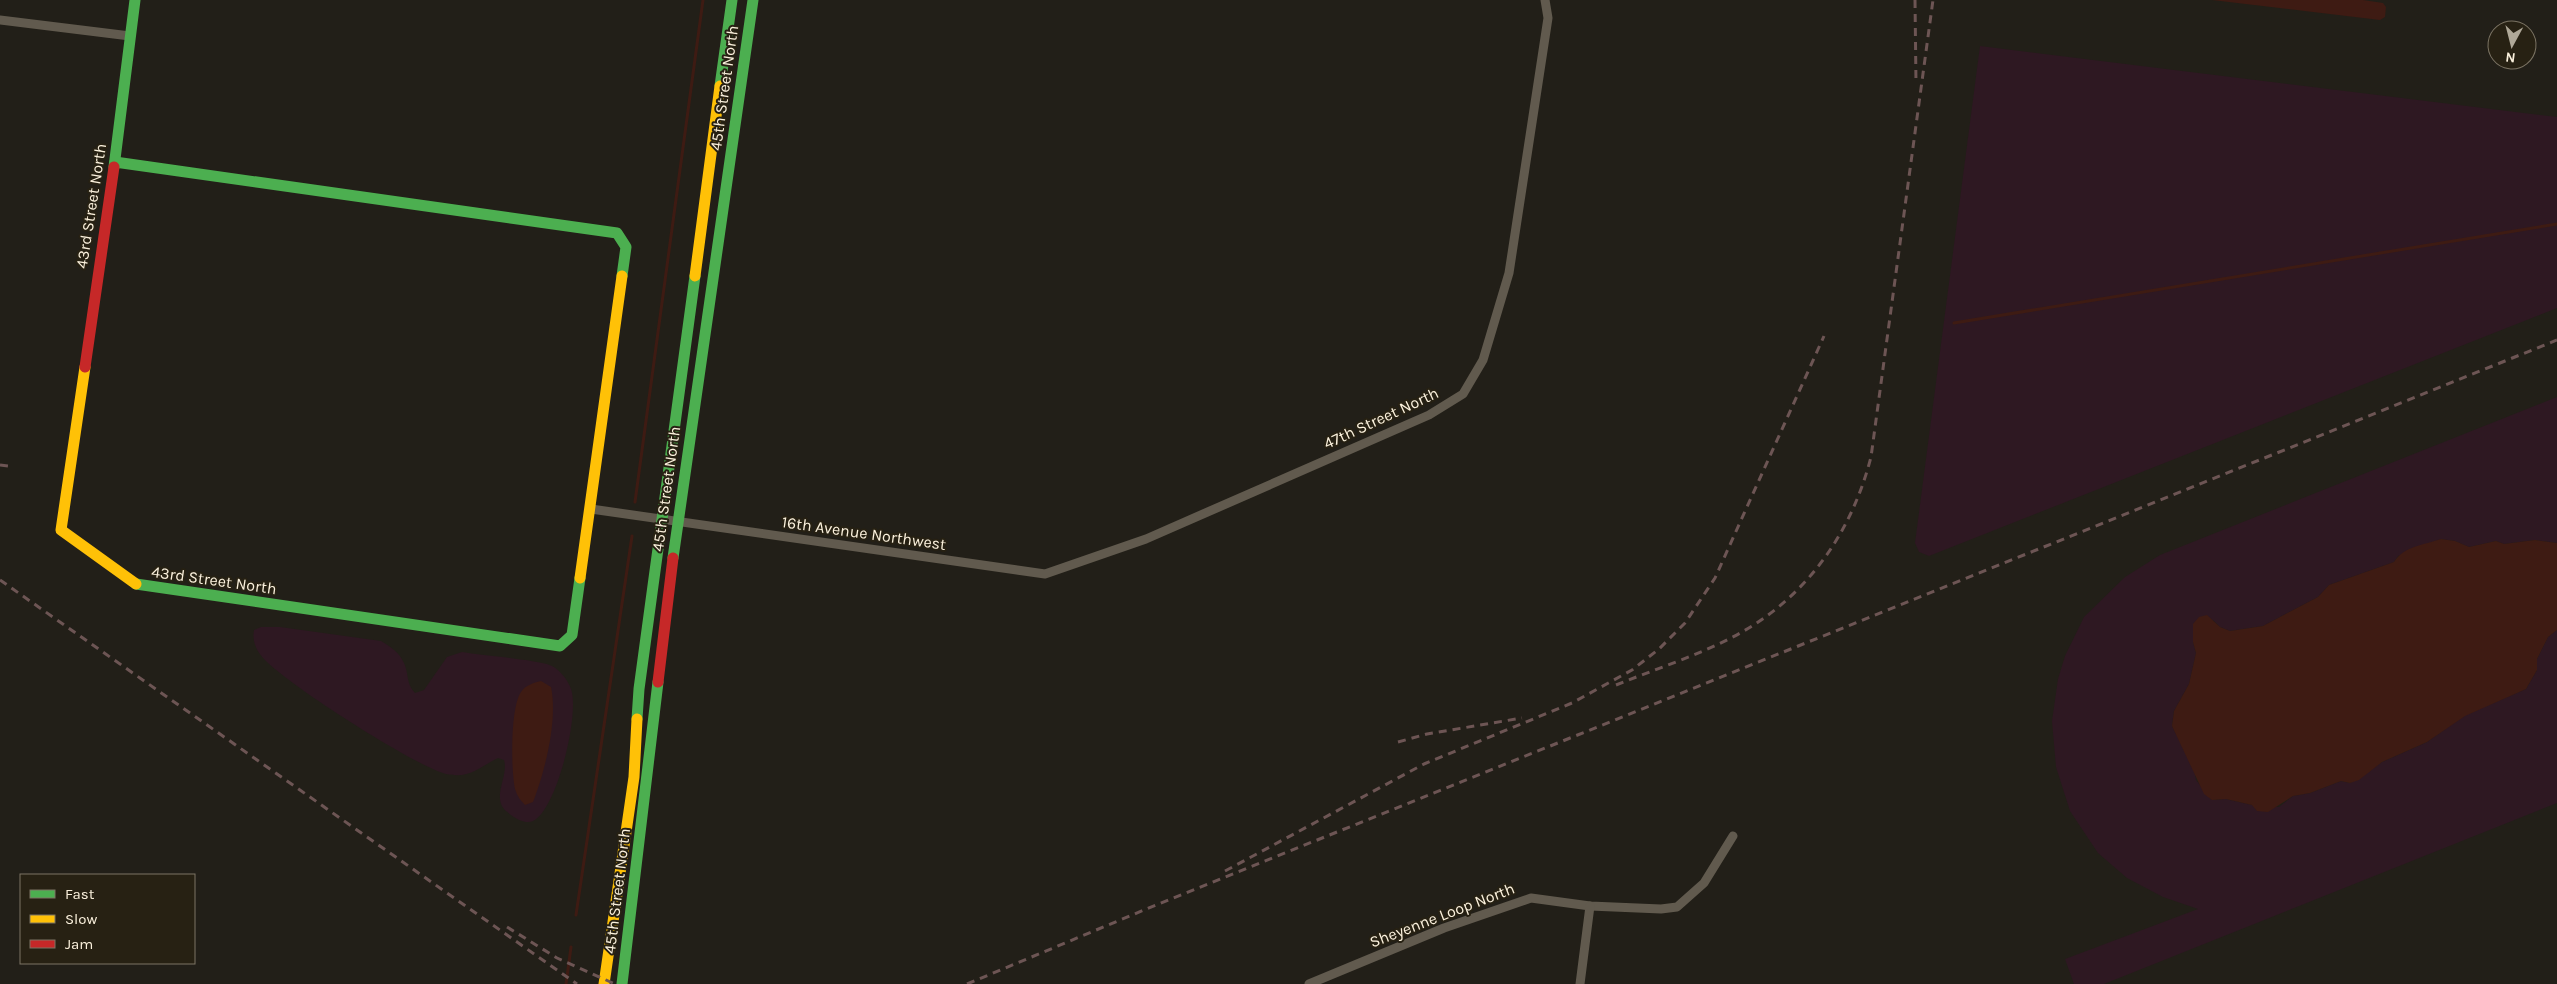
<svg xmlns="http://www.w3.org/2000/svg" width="2557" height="984" font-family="Karla,sans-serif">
	<rect width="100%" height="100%" fill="#221f18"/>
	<!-- green -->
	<g fill="#2e1822">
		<path d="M1980 46 2557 117V308L1929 556 1919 552 1915 543Z"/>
		<path d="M2557 397V543L2535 540 2504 544 2496 541 2469 547 2455 541 2441 539 2398 556 2394 562 2329 585 2318 597 2263 626 2230 631 2220 627 2213 620 2193 642 2196 653 2189 684 2174 711 2172 726 2194 769 2196 780 2212 800 2226 799 2252 805 2279 807 2293 796 2310 793 2341 781 2350 783 2382 762 2427 742 2465 715 2526 689 2537 670V659L2548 637 2557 630V803L2104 984H2074L2065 959 2198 909 2163 897 2127 878 2098 853 2070 811 2056 767 2052 721 2058 679 2065 656 2084 617 2125 577 2160 555Z"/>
		<path d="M261 627H280L381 641C391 647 399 652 404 663 409 674 406 684 415 693L424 690 447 657 462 652C478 655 542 660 552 666 560 670 568 680 571 689 580 713 557 810 533 821 525 825 513 817 506 811 491 797 509 776 504 760L498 758C479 767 471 779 446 774 415 766 285 683 263 658 256 650 252 641 254 630Z"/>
	</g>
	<!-- water -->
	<g fill="#3e1b13">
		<path d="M2212 0H2363L2383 3 2386 7 2385 17 2380 20Z"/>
		<path d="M2441 539 2455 541 2469 547 2496 541 2504 544 2535 540 2557 543V630L2548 637 2537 659V670L2526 689 2465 716 2427 742 2382 762 2359 780 2350 783 2341 781 2310 793 2293 796 2268 812 2257 811 2252 805 2226 799 2212 800 2204 794 2172 726 2174 711 2189 684 2196 653 2193 642V624L2199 617 2207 615 2220 627 2230 631 2263 626 2318 597 2329 585 2394 562C2404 546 2424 545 2441 539Z"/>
		<path d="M541 681 551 687C558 720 545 771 533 802L525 805C521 801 517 796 515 789 511 770 510 708 521 692 526 685 533 683 541 681Z"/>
	</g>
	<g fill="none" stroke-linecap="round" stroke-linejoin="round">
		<!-- stream -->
		<g stroke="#3e1b13" stroke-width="3">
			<path d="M1954 323 2557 224"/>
			<path d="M635 502 703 0"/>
			<path d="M576 915 632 536"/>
			<path d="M566 984 571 947"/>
		</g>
		<!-- street -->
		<g stroke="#615a4e" stroke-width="9">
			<path d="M0 20 130 36"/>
			<path d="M591 509 1045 574 1146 539 1429 415 1463 394 1483 360 1509 273 1548 18 1545 0"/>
			<path d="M1309 984 1444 928 1531 898 1590 906 1661 909 1677 907 1704 883 1733 836"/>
			<path d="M1580 984 1590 906"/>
		</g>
		<!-- fast -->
		<g stroke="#4caf50" stroke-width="11">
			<path d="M720 86 732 0"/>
			<path d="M115 162 617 233 626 247 622 276"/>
			<path d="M114 167 135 0"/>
			<path d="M673 558 753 0"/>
			<path d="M136 584 560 646 572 635 580 578"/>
			<path d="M637 719 639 689 695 276"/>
			<path d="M622 984 658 682"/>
		</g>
		<!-- slow -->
		<g stroke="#ffc107" stroke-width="11">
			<path d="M695 276 720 86"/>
			<path d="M85 367 61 530 136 584"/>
			<path d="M580 578 622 276"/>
			<path d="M604 984 634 777 637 719"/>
		</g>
		<!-- jam -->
		<g stroke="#c62828" stroke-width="11">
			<path d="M85 367 114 167"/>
			<path d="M658 682 673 558"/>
		</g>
		<!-- rail -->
		<g stroke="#6d5554" stroke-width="3" stroke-dasharray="8 6" stroke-linecap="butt">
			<path d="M1915 0 1916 84"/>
			<path d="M0 465 8 466"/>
			<path d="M0 580 577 984"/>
			<path d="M1616 685C1658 668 1703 654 1742 632 1809 594 1852 531 1871 457L1933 0"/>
			<path d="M1398 742 1427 734 1522 718"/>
			<path d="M1225 871 1424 764 1572 703 1632 670 1659 649 1685 623 1715 578 1824 336"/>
			<path d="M507 927 557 958 615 984"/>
			<path d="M967 984 1156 905 2557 340"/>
		</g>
	</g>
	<g text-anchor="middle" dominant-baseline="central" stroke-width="4" stroke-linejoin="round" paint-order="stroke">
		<!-- street labels -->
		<g font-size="16" fill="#fbf1dd" stroke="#272113">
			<text transform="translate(724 88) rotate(-82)">45th Street North</text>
			<text transform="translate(91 206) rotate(-81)">43rd Street North</text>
			<text transform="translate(1381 418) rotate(-25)">47th Street North</text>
			<text transform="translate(666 489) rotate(-82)">45th Street North</text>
			<text transform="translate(864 533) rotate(8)">16th Avenue Northwest</text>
			<text transform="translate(214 580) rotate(8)">43rd Street North</text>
			<text transform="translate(617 891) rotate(-83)">45th Street North</text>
			<text transform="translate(1442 915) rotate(-21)">Sheyenne Loop North</text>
		</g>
	</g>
	<!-- legend -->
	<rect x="20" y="874" width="175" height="90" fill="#272113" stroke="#7c7464"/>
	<rect x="30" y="890" width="25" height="8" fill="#4caf50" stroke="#7c7464"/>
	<text x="65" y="899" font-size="15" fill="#fbf1dd">Fast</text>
	<rect x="30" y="915" width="25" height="8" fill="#ffc107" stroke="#7c7464"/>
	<text x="65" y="924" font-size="15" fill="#fbf1dd">Slow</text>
	<rect x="30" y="940" width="25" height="8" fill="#c62828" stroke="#7c7464"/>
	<text x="65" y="949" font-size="15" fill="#fbf1dd">Jam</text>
	<!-- north arrow -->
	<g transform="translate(2512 45) rotate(187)"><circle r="24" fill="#272113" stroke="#7c7464"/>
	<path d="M0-4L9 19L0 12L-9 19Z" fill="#afa898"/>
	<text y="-8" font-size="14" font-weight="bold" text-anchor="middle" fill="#fbf1dd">N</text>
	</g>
</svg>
